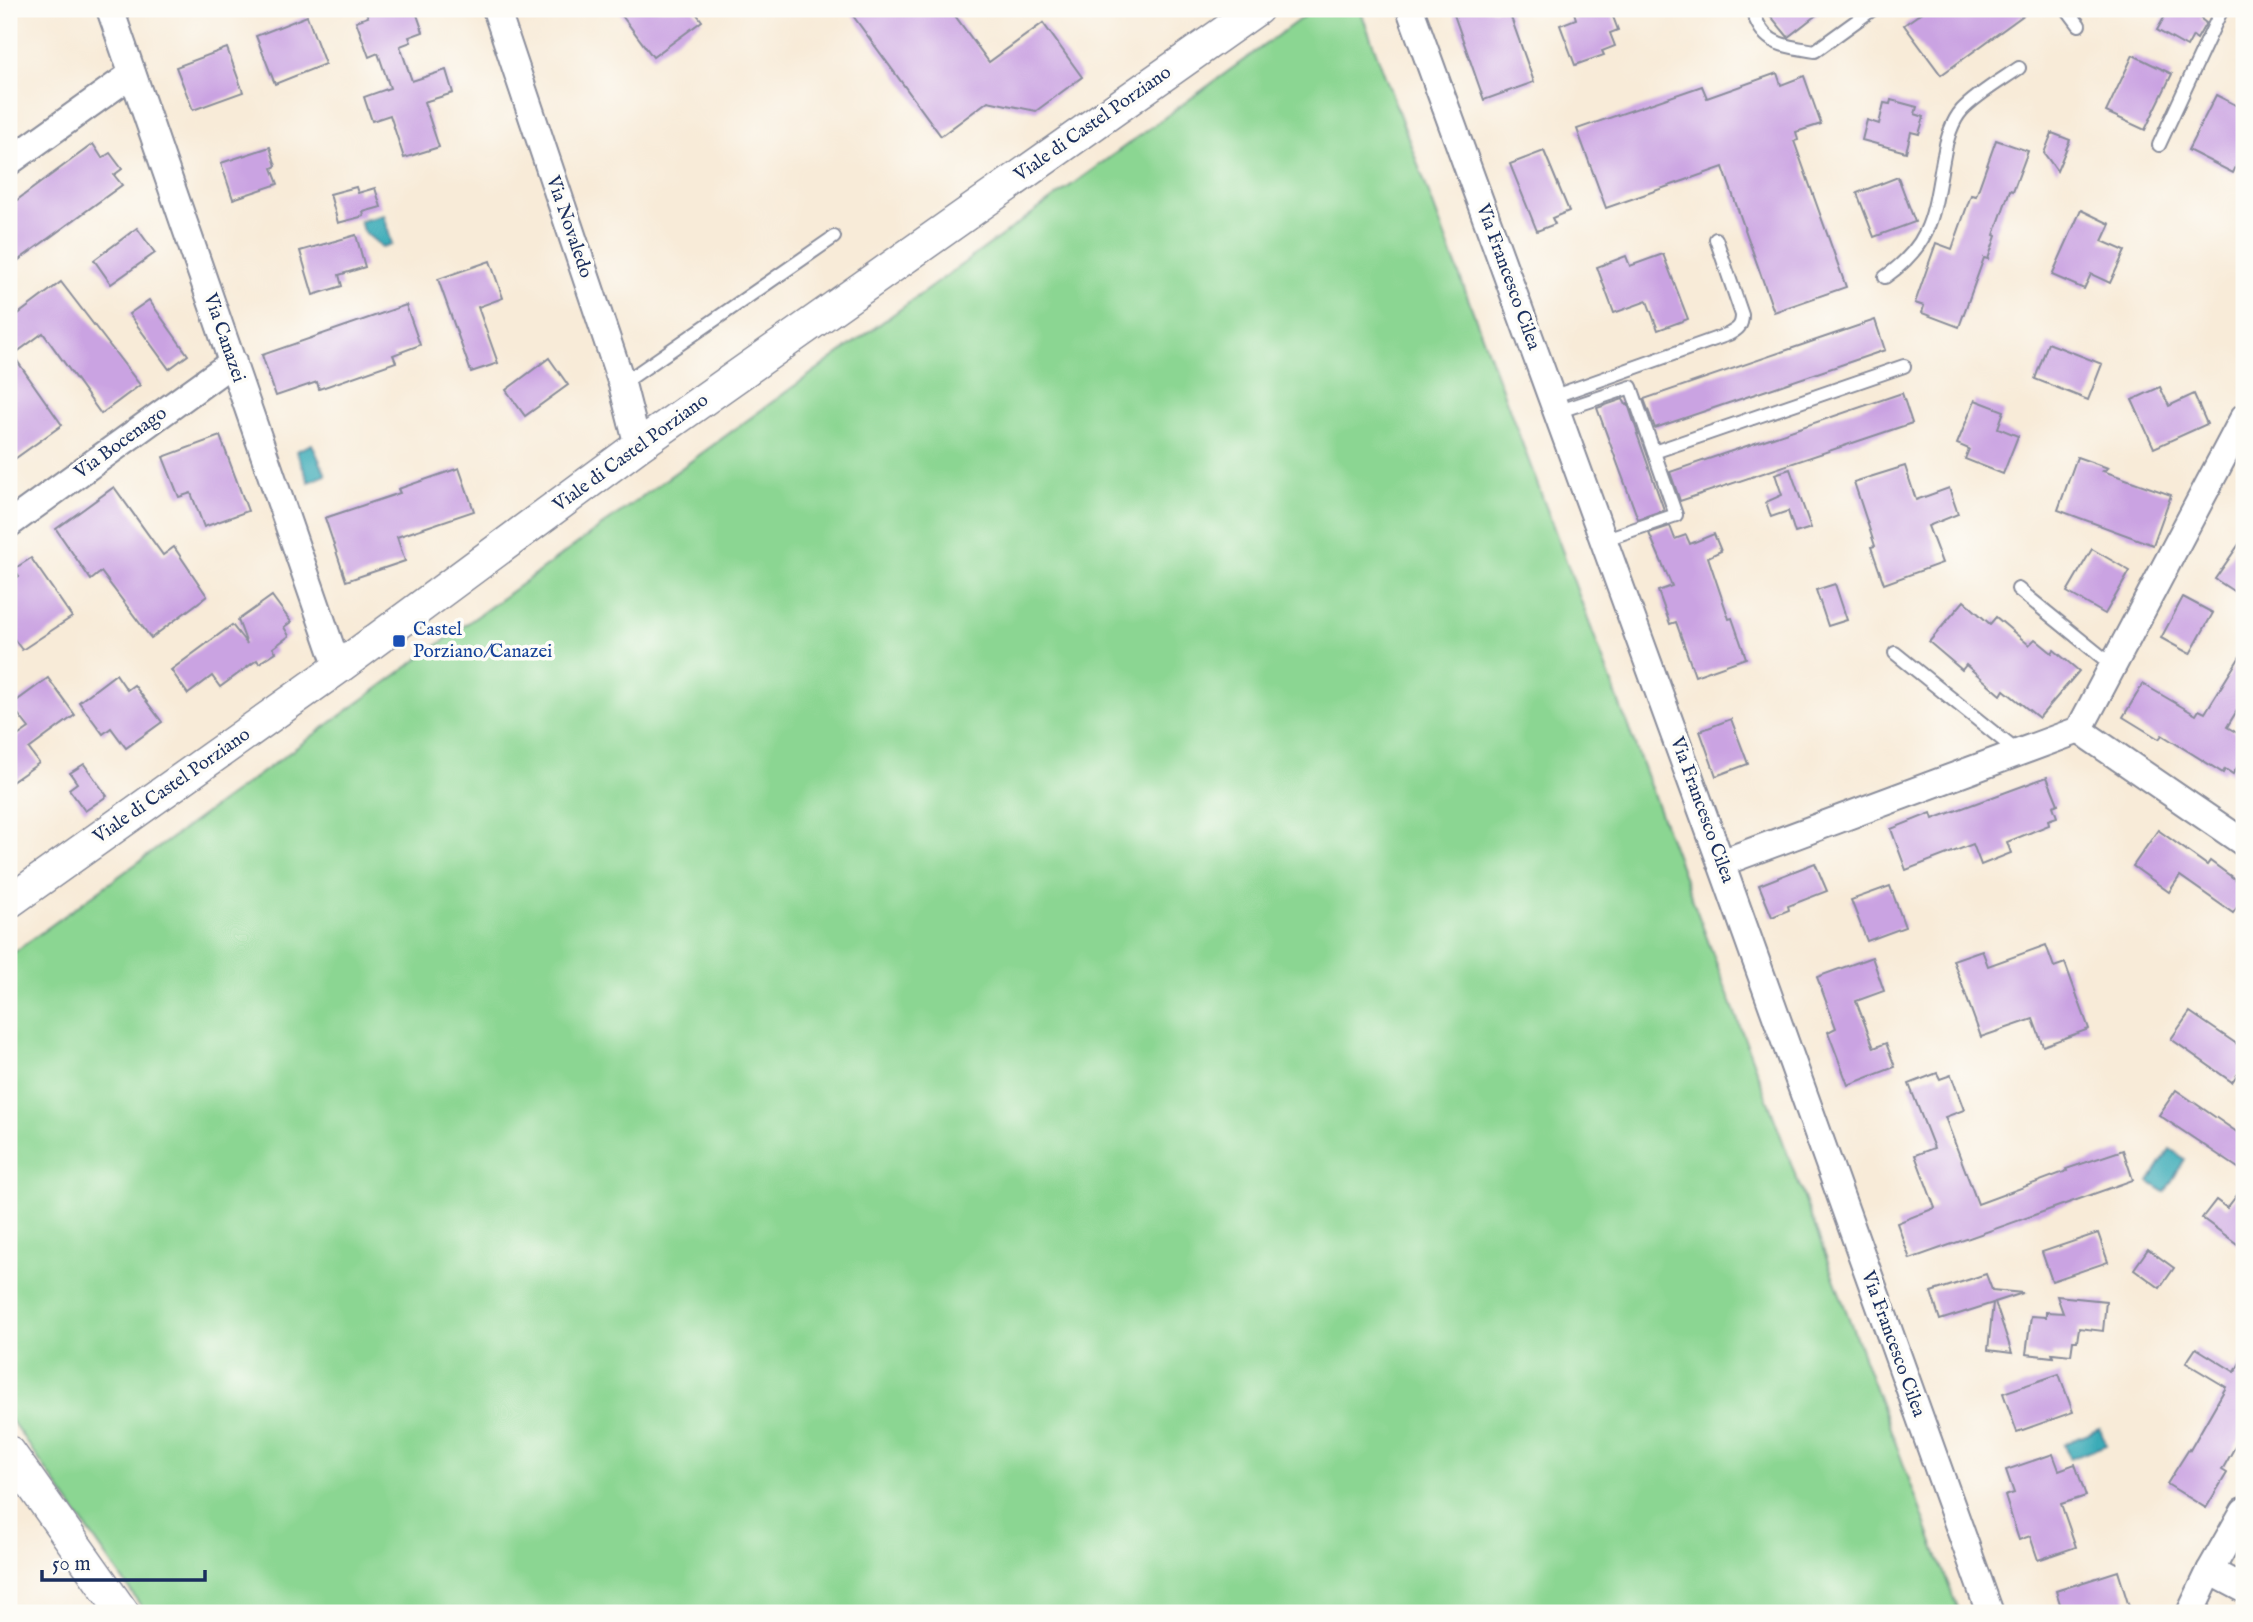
<svg xmlns="http://www.w3.org/2000/svg" width="2253" height="1622" font-family="'IM FELL English',serif">
	<rect width="100%" height="100%" fill="#fdfcf7"/>
	<filter id="ink" filterUnits="userSpaceOnUse"><feTurbulence type="fractalNoise" baseFrequency=".0143" numOctaves="2"/><feDisplacementMap in="SourceGraphic" scale="14" xChannelSelector="R" yChannelSelector="G"/><feConvolveMatrix kernelMatrix="1 2 1 2 8 2 1 2 1" color-interpolation-filters="sRGB"/></filter>
	<filter id="wash" filterUnits="userSpaceOnUse"><feTurbulence type="fractalNoise" baseFrequency=".00686" numOctaves="4" result="noise"/><feDisplacementMap in="SourceGraphic" scale="28" xChannelSelector="R" yChannelSelector="G"/><feGaussianBlur stdDeviation="1.57" result="paint"/><feColorMatrix in="noise" values="0 0 0 0 0 0 0 0 0 0 0 0 0 0 0 0 0 1.4 0 .05"/><feComposite in="paint" operator="in"/></filter>
	<g filter="url(#wash)">
		<rect width="100%" height="100%" fill="#f8ebd8"/>
		<!-- green -->
		<path fill="#8bd692" stroke="#538278" stroke-width="2" d="M1314 9H1360L1959 1613H146L9 1417V956Z"/>
		<!-- water -->
		<g fill="#3babb7" stroke="#2b6d8a" stroke-width="2">
			<path d="M384 215 392 244 382 247 363 231 360 221Z"/>
			<path d="M312 444 326 475 309 482 296 451Z"/>
			<path d="M2170 1149 2185 1159 2165 1192 2149 1182Z"/>
			<path d="M2100 1429 2106 1445 2070 1459 2064 1444Z"/>
		</g>
		<g id="blocks">
			<!-- building -->
			<g fill="#caa3e2">
				<path d="M365 9H415L423 32 409 37 411 42 400 46 412 81 446 70 453 93 424 102 439 147 404 158 390 115 372 121 364 97 390 88 378 53 369 57 356 21 368 17Z"/>
				<path d="M617 9H693L702 21 653 57Z"/>
				<path d="M848 9H950L989 62 1043 23 1082 77 1036 111 988 101 941 136Z"/>
				<path d="M1452 9H1508L1534 82 1484 100Z"/>
				<path d="M1573 9H1610L1618 30 1610 33 1615 46 1602 51 1604 55 1575 65 1560 25 1576 19Z"/>
				<path d="M1765 9H1824L1788 37Z"/>
				<path d="M1927 9H2032L1941 75 1904 25Z"/>
				<path d="M2169 9H2207L2201 19 2206 23 2197 39 2193 36 2187 47 2157 30Z"/>
				<path d="M307 16 325 64 275 84 256 36Z"/>
				<path d="M227 48 243 92 193 110 176 67Z"/>
				<path d="M2133 55 2172 74 2145 130 2106 112Z"/>
				<path d="M1777 73 1781 85 1804 76 1821 124 1796 132 1798 140 1794 141 1846 287 1774 312 1723 167 1606 208 1577 129 1702 86 1707 98Z"/>
				<path d="M2216 95 2244 109V150L2233 173 2188 150Z"/>
				<path d="M1891 100 1917 107 1915 114 1924 117 1919 134 1911 132 1906 152 1862 140 1867 120 1879 124 1884 103 1890 104Z"/>
				<path d="M2052 133 2070 140 2057 171 2044 153Z"/>
				<path d="M1996 140 2028 151 2013 191 2010 190 1994 235 1996 236 1988 259 1984 258 1959 327 1922 313 1924 306 1915 303 1936 243 1952 249 1971 195 1976 196Z"/>
				<path d="M93 144 102 158 110 153 122 169 114 175 122 185 9 267V206Z"/>
				<path d="M270 147 276 166 272 168 278 184 233 199 221 163Z"/>
				<path d="M1544 151 1569 211 1552 218 1555 224 1537 231 1510 164Z"/>
				<path d="M1898 177 1915 222 1874 237 1857 193Z"/>
				<path d="M356 187 358 193 375 188 381 207 363 212 364 216 338 223 330 194Z"/>
				<path d="M2081 210 2110 224 2102 241 2125 251 2110 283 2091 274 2084 289 2052 275Z"/>
				<path d="M137 228 155 253 111 284 94 260Z"/>
				<path d="M356 235 365 267 339 275 342 286 313 295 300 251Z"/>
				<path d="M1663 254 1688 319 1658 330 1647 301 1614 313 1597 267 1626 256 1630 266Z"/>
				<path d="M490 261 503 298 478 307 498 363 471 372 438 279Z"/>
				<path d="M61 282 140 385 101 414 43 333 13 355 62 425 9 463V321Z"/>
				<path d="M149 300 188 355 169 369 129 314Z"/>
				<path d="M406 305 420 345 393 355 396 362 319 389 317 382 276 396 262 355Z"/>
				<path d="M1875 320 1885 350 1655 428 1644 399Z"/>
				<path d="M2048 343 2102 364 2088 400 2035 379Z"/>
				<path d="M549 358 568 385 525 416 506 390Z"/>
				<path d="M2160 387 2169 406 2194 394 2207 424 2154 448 2132 400Z"/>
				<path d="M1902 393 1912 423 1680 501 1670 472Z"/>
				<path d="M1623 399 1626 405 1628 404 1638 434H1637L1664 510 1638 519 1597 408Z"/>
				<path d="M1975 400 2004 411 1998 428 2018 436 2003 474 1965 459 1969 449 1957 444Z"/>
				<path d="M220 436 248 511 204 527 191 493 179 497 163 457Z"/>
				<path d="M2077 457 2108 468 2103 471 2171 495 2153 545 2058 510Z"/>
				<path d="M1905 466 1916 500 1949 488 1958 514 1928 526 1942 563 1884 584 1871 547 1875 546 1854 482Z"/>
				<path d="M459 468 474 511 397 537 405 561 346 581 325 518 400 493 398 489Z"/>
				<path d="M1790 469 1811 528 1795 533 1788 511 1771 517 1766 502 1782 495 1775 474Z"/>
				<path d="M114 487 163 555 174 547 207 596 151 638 101 572 91 580 56 529Z"/>
				<path d="M1670 526 1675 539 1686 535 1690 544 1714 534 1721 551 1708 557 1729 619 1732 618 1746 658 1695 676 1676 622 1670 624 1658 591 1672 586 1649 533Z"/>
				<path d="M2244 537V598L2215 579Z"/>
				<path d="M2092 549 2130 571 2105 614 2067 592Z"/>
				<path d="M31 558 72 617 22 650 9 632V583L19 576 14 569Z"/>
				<path d="M1835 584 1847 620 1828 626 1816 590Z"/>
				<path d="M272 596 291 622 284 627 289 636 273 648 276 652 259 663 257 660 220 687 212 676 188 694 171 670 232 625 247 644 238 620Z"/>
				<path d="M2183 597 2213 613 2190 654 2161 638Z"/>
				<path d="M1964 601 1990 624 1996 617 2029 645 2035 639 2052 653 2054 650 2079 671 2039 718 2004 690 2001 695 1966 665 1962 670 1929 642Z"/>
				<path d="M2244 650V699L2227 727 2244 737V756L2233 774 2225 769 2223 773 2162 735 2159 739 2123 717 2143 684 2196 715 2199 710 2205 713Z"/>
				<path d="M116 674 127 690 134 685 162 722 126 748 111 728 103 734 79 702Z"/>
				<path d="M48 678 75 715 29 749 39 763 9 784V742L29 728 11 705Z"/>
				<path d="M1731 719 1748 764 1716 776 1700 731Z"/>
				<path d="M84 764 107 796 85 811 69 789 77 783 70 773Z"/>
				<path d="M2047 777 2058 804 2053 806 2057 817 2048 820 2049 825 2007 842 2011 853 1981 865 1973 844 1906 870 1891 829 1931 813 1933 819Z"/>
				<path d="M2158 830 2207 865 2210 861 2244 886V897L2233 913 2180 876 2169 892 2133 866Z"/>
				<path d="M1815 863 1827 891 1788 906 1789 910 1772 917 1759 885Z"/>
				<path d="M1890 886 1905 927 1867 941 1851 900Z"/>
				<path d="M2046 945 2054 967 2065 963 2089 1029 2043 1046 2033 1019 1981 1037 1953 960 1982 950 1988 966Z"/>
				<path d="M1872 957 1884 991 1856 1001 1874 1048 1886 1043 1895 1067 1848 1085 1828 1032 1836 1028 1817 977Z"/>
				<path d="M2190 1012 2244 1049V1065L2232 1082 2171 1039Z"/>
				<path d="M1937 1073 1940 1079 1951 1075 1964 1110 1945 1117 1978 1204 2067 1171 2066 1169 2123 1150 2133 1180 1910 1259 1897 1223 1935 1208 1915 1155 1934 1148 1909 1084Z"/>
				<path d="M2176 1090 2244 1137V1172L2159 1115Z"/>
				<path d="M2244 1186V1249L2202 1218 2216 1200 2227 1208Z"/>
				<path d="M2098 1233 2108 1262 2052 1281 2042 1252Z"/>
				<path d="M2148 1249 2174 1268 2160 1288 2134 1269Z"/>
				<path d="M1986 1274 1992 1290 2023 1293 1995 1302 2012 1353 1988 1350 1993 1303 1940 1320 1931 1292Z"/>
				<path d="M2057 1296 2106 1301 2103 1331 2079 1328 2077 1341H2073L2071 1355 2052 1353 2053 1357 2026 1354 2031 1316 2046 1317V1312L2063 1313Z"/>
				<path d="M2196 1348 2235 1372 2244 1355V1431L2222 1470 2227 1473 2206 1508 2167 1484 2189 1449 2190 1450 2226 1387 2186 1363Z"/>
				<path d="M2059 1374 2073 1412 2017 1432 2003 1393Z"/>
				<path d="M2053 1454 2059 1470 2075 1464 2086 1496 2061 1504 2076 1547 2038 1560 2030 1536 2019 1540 2005 1496 2014 1493 2006 1470Z"/>
				<path d="M2118 1571 2131 1613H2063L2056 1591Z"/>
			</g>
		</g>
	</g>
	<g filter="url(#ink)">
		<use href="#blocks" fill-opacity="0" stroke="#8a8d9b" stroke-width="2"/>
		<g fill="none" stroke-linecap="round" stroke-linejoin="round">
			<defs>
				<g id="service">
					<path d="M1752 9C1763 46 1782 45 1815 51L1873 9"/>
					<path d="M2067 9 2079 25"/>
					<path d="M2159 145 2222 9"/>
					<path d="M1885 277C1935 242 1933 211 1944 155 1946 141 1952 121 1962 110 1977 94 2000 81 2019 68"/>
					<path d="M622 384 834 237"/>
					<path d="M1552 397 1729 334C1738 329 1742 326 1742 315L1716 239"/>
					<path d="M1557 412 1631 387 1676 515 1603 540"/>
					<path d="M1654 452 1904 366"/>
					<path d="M2018 589 2113 666"/>
					<path d="M1895 653 2019 753"/>
				</g>
				<g id="minor">
					<path d="M110 9 338 668"/>
					<path d="M496 9 622 384 638 446"/>
					<path d="M1410 9 1721 863 1990 1613"/>
					<path d="M9 162 132 74"/>
					<path d="M9 524 233 362"/>
					<path d="M2079 730 2244 843"/>
					<path d="M1721 863 2079 730 2244 417"/>
					<path d="M2210 1571 2244 1589"/>
					<path d="M2190 1613 2210 1571 2244 1511"/>
				</g>
				<g id="tertiary">
					<path d="M9 902 338 668 638 446 1257 9"/>
					<path d="M9 1452 123 1613"/>
				</g>
			</defs>
			<!-- service casing -->
			<use href="#service" stroke="#8a8d9b" stroke-width="16"/>
			<!-- minor casing -->
			<use href="#minor" stroke="#8a8d9b" stroke-width="30"/>
			<!-- tertiary casing -->
			<use href="#tertiary" stroke="#8a8d9b" stroke-width="35"/>
			<!-- service -->
			<use href="#service" stroke="#fff" stroke-width="12"/>
			<!-- minor -->
			<use href="#minor" stroke="#fff" stroke-width="26"/>
			<!-- tertiary -->
			<use href="#tertiary" stroke="#fff" stroke-width="32"/>
		</g>
	</g>
	<!-- markers -->
	<rect fill="#1a4fb4" stroke="#fdfcf7" stroke-width="2.5" x="392" y="634" width="14" height="14" rx="3.5"/>
	<g text-anchor="middle" dominant-baseline="central" stroke-width="7" stroke-linejoin="round" paint-order="stroke">
		<!-- street labels -->
		<g font-size="19" fill="#1b2f5e" stroke="#fdfcf7">
			<text transform="translate(1093 124) rotate(-35)">Viale di Castel Porziano</text>
			<text transform="translate(569 227) rotate(71)">Via Novaledo</text>
			<text transform="translate(1508 277) rotate(70)">Via Francesco Cilea</text>
			<text transform="translate(224 338) rotate(71)">Via Canazei</text>
			<text transform="translate(121 443) rotate(-36)">Via Bocenago</text>
			<text transform="translate(631 453) rotate(-36)">Viale di Castel Porziano</text>
			<text transform="translate(172 786) rotate(-35)">Viale di Castel Porziano</text>
			<text transform="translate(1702 810) rotate(70)">Via Francesco Cilea</text>
			<text transform="translate(1893 1344) rotate(70)">Via Francesco Cilea</text>
		</g>
		<!-- transit labels -->
		<g font-size="19" fill="#164399" stroke="#fdfcf7" text-anchor="start">
			<text x="413" y="630">Castel<tspan x="413" dy="22">Porziano/Canazei</tspan></text>
		</g>
	</g>
	<!-- margin -->
	<rect width="2253" height="1622" fill="none" stroke="#fdfcf7" stroke-width="35"/>
	<!-- scale -->
	<path d="M42 1570v10h163v-10" fill="none" stroke="#1b2f5e" stroke-width="3.5"/>
	<text x="52" y="1570" font-size="21" fill="#1b2f5e" stroke="#fdfcf7" stroke-width="5" paint-order="stroke">50 m</text>
</svg>
